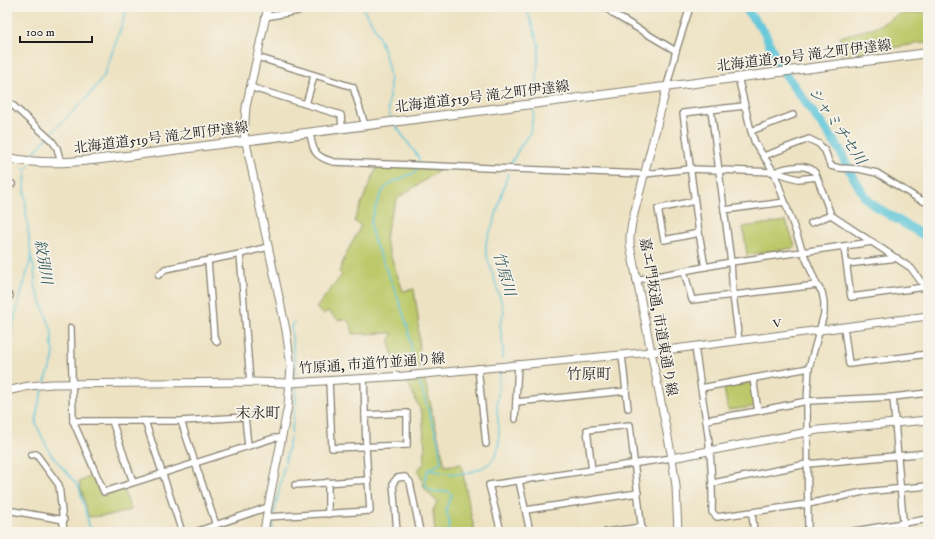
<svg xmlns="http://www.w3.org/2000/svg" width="935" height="539" font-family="'IM FELL DW Pica','Noto Serif JP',serif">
	<rect width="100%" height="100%" fill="#f7f3e8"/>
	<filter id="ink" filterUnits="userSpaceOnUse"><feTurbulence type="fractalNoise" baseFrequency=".025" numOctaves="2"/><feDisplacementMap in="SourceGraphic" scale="8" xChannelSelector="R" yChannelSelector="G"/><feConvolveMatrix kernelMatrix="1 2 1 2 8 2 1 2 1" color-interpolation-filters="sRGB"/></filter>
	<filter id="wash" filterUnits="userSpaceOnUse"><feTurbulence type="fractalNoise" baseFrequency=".012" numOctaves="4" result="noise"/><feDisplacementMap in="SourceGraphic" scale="16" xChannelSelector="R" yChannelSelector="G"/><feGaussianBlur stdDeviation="0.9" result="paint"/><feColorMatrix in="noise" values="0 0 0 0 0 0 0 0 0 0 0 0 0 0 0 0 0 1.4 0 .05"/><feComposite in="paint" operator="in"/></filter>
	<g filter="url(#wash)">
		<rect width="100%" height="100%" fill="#ede2c2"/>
		<!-- green -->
		<g fill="#bcc96b" stroke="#6c7244">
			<path d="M927 12 928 42 841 56 840 37 876 27 900 14Z"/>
			<path d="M386 166 440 170 398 198 391 213 385 239 403 291 414 289 418 317 420 367 396 368 389 342 393 333 353 334 351 324 345 319 338 320 328 311 323 314 316 308 342 275 339 272 346 254 361 226 354 221 376 169Z"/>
			<path d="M786 221 795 246 793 248 747 255 743 227Z"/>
			<path d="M424 377 445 466 461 464C466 487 469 509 475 532H435L433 511 437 502 425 489 418 469 424 464 425 449 422 414 406 379Z"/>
			<path d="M748 383 752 385 755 405 753 407 728 410 724 388Z"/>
			<path d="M92 476 101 496 123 489 131 510 112 515 89 517 79 482Z"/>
		</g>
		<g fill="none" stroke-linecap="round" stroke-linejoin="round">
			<!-- stream -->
			<g stroke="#5ec6da" stroke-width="1.5">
				<path d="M362 7C365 13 369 17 372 23 381 38 389 64 390 82 391 95 385 106 391 118"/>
				<path d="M526 7 539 45 536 94"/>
				<path d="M395 125 419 158 418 163"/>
				<path d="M49 135 87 98 104 76 128 7"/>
				<path d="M32 158 35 151 47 138"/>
				<path d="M511 163 522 144 530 134 534 111"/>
				<path d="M29 165 26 170 25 187 26 211 31 257 34 268 36 289 52 331V346L54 351 53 360 45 382"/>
				<path d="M22 167 26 170"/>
				<path d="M294 322 291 326 296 378"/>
				<path d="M7 345 31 258"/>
				<path d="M502 359 503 348 500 325 504 311 486 253V243L495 218 508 173"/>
				<path d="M415 370 408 328 396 292 374 241 371 229V220L379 198 385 188 393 182 416 172 417 166"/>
				<path d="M418 377 438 441 441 463 428 470"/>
				<path d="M43 388 37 411 36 424 50 453 79 487 91 532"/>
				<path d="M296 404V387"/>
				<path d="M293 419 295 408"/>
				<path d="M291 433 293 422"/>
				<path d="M285 463 290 438"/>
				<path d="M428 470C438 471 454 475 465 474 469 473 473 471 477 470 506 460 499 434 497 410 497 397 499 385 500 372"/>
				<path d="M428 470C426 474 426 476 425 480 425 494 438 492 448 491L452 495 446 508 449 521V532"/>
				<path d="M274 514 284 466"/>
				<path d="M272 532 273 522"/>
			</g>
			<!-- river -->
			<path stroke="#5ec6da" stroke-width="9" d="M746 7 749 13 765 33 778 64 840 150 845 162 865 197 873 205 928 238"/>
		</g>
	</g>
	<g filter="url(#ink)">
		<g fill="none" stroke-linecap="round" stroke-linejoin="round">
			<defs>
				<g id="minor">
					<path d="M605 7 615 15 676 51"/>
					<path d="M265 17 298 11 302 7"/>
					<path d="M257 57 353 87 365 125"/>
					<path d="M738 77 751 131 755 143 774 172 803 252 817 285 822 292 824 302V314L809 368 807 401 808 532"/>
					<path d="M667 86 676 51 690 7"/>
					<path d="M250 87 341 115 342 128"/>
					<path d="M7 100 52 141 57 148 61 163"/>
					<path d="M306 104 314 76"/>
					<path d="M711 110 731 262 733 295 739 341"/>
					<path d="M751 131 793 115"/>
					<path d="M310 133C313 152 315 157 334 162L644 174 690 169 719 170 774 172 798 179 817 177 831 215 911 268 925 287 928 307"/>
					<path d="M764 156 809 139 819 144 825 151 827 156 828 160 831 166 839 168 859 169 877 173 917 198 928 203"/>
					<path d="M774 172C786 167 812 161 817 177"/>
					<path d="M7 184H12"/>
					<path d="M694 201 658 209 664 240 699 233"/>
					<path d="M724 210 785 202"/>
					<path d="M811 223 831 215"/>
					<path d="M844 247 851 297 925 287"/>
					<path d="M240 254 250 382"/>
					<path d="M208 261 214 337 217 342"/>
					<path d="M847 264 897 258"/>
					<path d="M705 267 699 233 683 113 744 106"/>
					<path d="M684 271 692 300 817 285"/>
					<path d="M159 275 165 269 240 254 268 247"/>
					<path d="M636 280 731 262 872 242"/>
					<path d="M7 295 10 296"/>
					<path d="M71 328 73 421 104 492 274 438H282"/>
					<path d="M844 328 849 364 928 354"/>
					<path d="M695 347 701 388 809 368"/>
					<path d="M478 368 486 444"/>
					<path d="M753 378 758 411 807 401 893 397 928 393"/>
					<path d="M329 381 332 448 407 445V413L365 415"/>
					<path d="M701 388 706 420"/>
					<path d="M626 391 628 408"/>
					<path d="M893 397 904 532"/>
					<path d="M516 402 626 391 622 355"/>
					<path d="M758 411 706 420C711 453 713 480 712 512L717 517 808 504 863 492 928 486"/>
					<path d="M515 419 518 364"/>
					<path d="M73 421H181L245 417 248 446"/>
					<path d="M112 421 133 482"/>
					<path d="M145 421 182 532"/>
					<path d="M181 421 216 525"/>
					<path d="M31 455 36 454 59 485 64 532"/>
					<path d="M592 470 587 430 630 425 642 532"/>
					<path d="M519 481 530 532"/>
					<path d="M328 482V514"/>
					<path d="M713 483 807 464 928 453"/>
					<path d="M295 485 368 480"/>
					<path d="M7 510 64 520"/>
					<path d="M526 510 638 493"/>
					<path d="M752 513 754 532"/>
					<path d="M266 517 370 511 366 448 364 378"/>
					<path d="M195 532 268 507"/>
					<path d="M397 532 393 483 397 478 405 477 410 482 420 532"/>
					<path d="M501 532 489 485 672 458"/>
					<path d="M606 532 642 527"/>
					<path d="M848 532 928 519"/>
				</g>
				<g id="tertiary">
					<path d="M667 86 632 222 630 236V245L672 458 676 486 678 532"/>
					<path d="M7 391 29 386 52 384 250 382 290 383 404 376 651 352 928 316"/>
					<path d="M672 458 818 430 928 420"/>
					<path d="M7 521 8 532"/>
					<path d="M264 532 268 507 288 406 291 367 286 330 244 133 246 107 268 7"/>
				</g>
				<path id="secondary" d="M7 158C52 167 90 160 135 155L928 53"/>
			</defs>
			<!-- minor casing -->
			<use href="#minor" stroke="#847f6f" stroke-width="8"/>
			<!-- tertiary casing -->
			<use href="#tertiary" stroke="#847f6f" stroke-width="9"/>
			<!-- secondary casing -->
			<use href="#secondary" stroke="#847f6f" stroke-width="10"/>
			<!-- minor -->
			<use href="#minor" stroke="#fff" stroke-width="5.5"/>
			<!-- tertiary -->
			<use href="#tertiary" stroke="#fff" stroke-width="7"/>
			<!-- secondary -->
			<use href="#secondary" stroke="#fff" stroke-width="8"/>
		</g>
	</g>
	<g text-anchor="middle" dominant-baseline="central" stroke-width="3.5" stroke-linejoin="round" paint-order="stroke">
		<!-- street labels -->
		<g font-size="14" fill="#1c1c1c" stroke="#f7f3e8">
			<text transform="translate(804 56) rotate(-7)">北海道道519号 滝之町伊達線</text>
			<text transform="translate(482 97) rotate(-7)">北海道道519号 滝之町伊達線</text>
			<text transform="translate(161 138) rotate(-7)">北海道道519号 滝之町伊達線</text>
			<text transform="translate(658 317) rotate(80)">嘉エ門坂通, 市道東通り線</text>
			<text transform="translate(777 323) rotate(-7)">ｖ</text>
			<text transform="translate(372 364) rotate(-4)">竹原通, 市道竹並通り線</text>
		</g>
		<!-- water labels -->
		<g font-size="15" font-style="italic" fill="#33585e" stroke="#f7f3e8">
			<text transform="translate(837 126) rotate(56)">シャミチセ川</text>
			<text transform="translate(43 262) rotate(81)">紋別川</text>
			<text transform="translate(504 274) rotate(74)">竹原川</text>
		</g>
		<!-- neighbourhood labels -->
		<g font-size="15" fill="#1c1c1c" stroke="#f7f3e8">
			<text x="589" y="374">竹原町</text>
			<text x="258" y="413">末永町</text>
		</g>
	</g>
	<!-- margin -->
	<rect width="935" height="539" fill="none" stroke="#f7f3e8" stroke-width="24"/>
	<!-- scale -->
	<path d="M20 36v6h72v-6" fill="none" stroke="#1c1c1c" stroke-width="2"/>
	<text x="26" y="36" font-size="12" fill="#1c1c1c" stroke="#f7f3e8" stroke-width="3" paint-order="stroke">100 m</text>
</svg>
